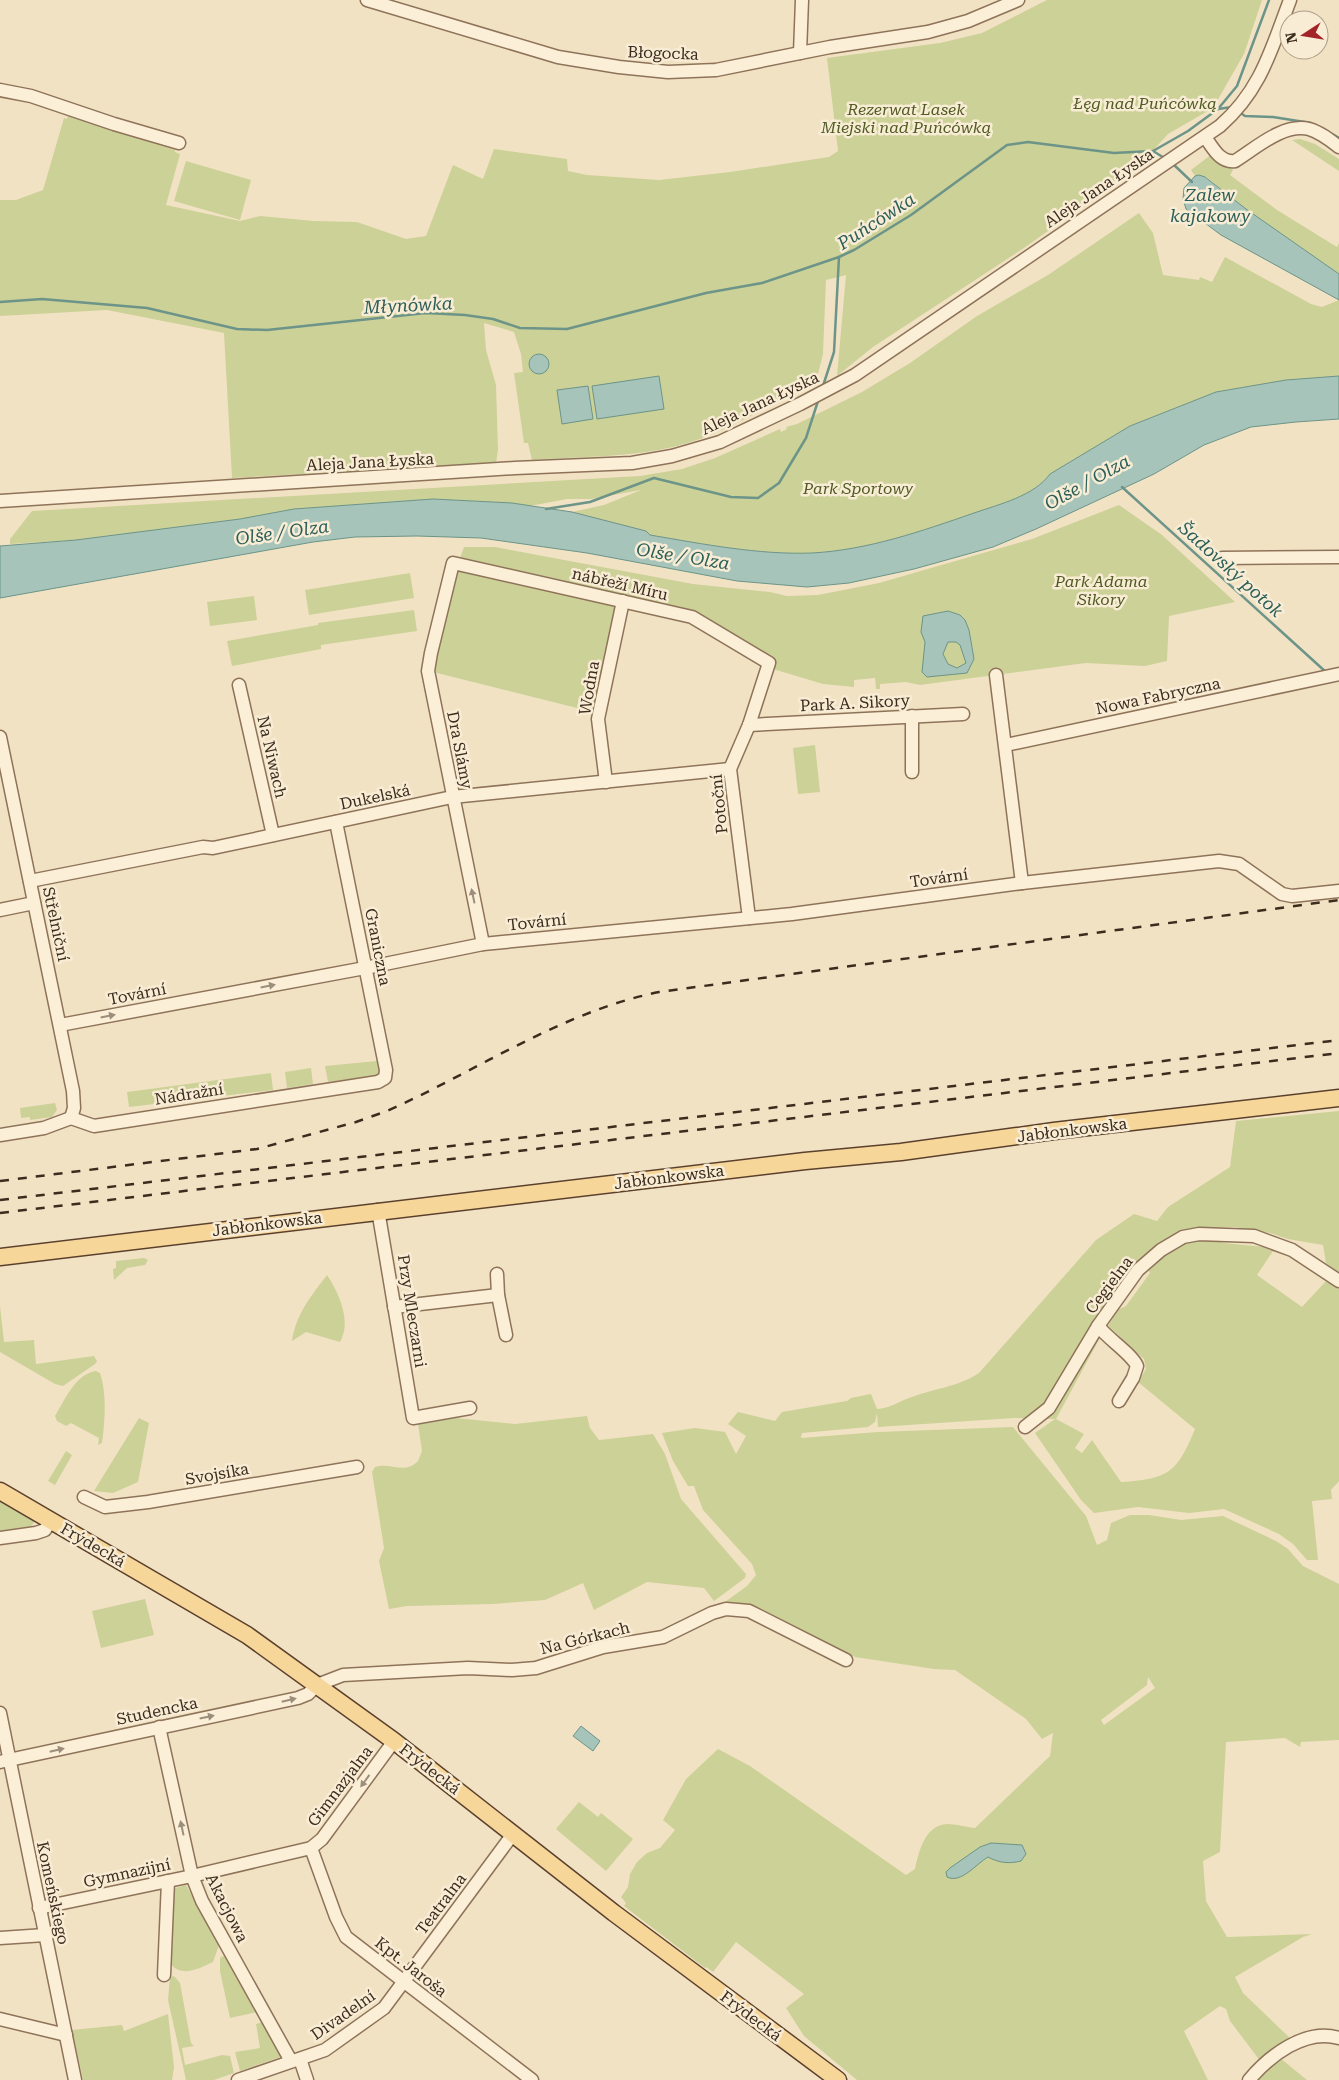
<svg xmlns="http://www.w3.org/2000/svg" width="1339" height="2080" font-family="'Roboto Serif',serif">
	<rect width="100%" height="100%" fill="#f2e2c4"/>
	<!-- green -->
	<g fill="#ccd197" fill-rule="evenodd">
		<path d="M1047 0H1262L1244 54 1213 108 1168 134 1139 166 1024 248 873 347 837 376 846 275 826 280 823 354 816 382C774 402 735 428 691 442 641 458 584 456 532 460L528 443H524L514 373 523 372 521 354 514 332 484 323 486 350 496 385 498 450 496 463 232 478 224 333 107 310 0 316V200H16L43 190 64 118 67 119 68 116 175 150V152L180 154 166 205 240 221 260 216 314 221 357 222 406 239 426 236 453 165 483 179 494 149 567 159 568 171 587 175 659 180 730 172 829 157 838 151 827 58 940 43 982 33Z"/>
		<path d="M1300 139 1315 144 1339 159V171L1292 140Z"/>
		<path d="M1212 154 1233 170 1230 175 1277 210 1337 247 1339 243V274L1246 209 1206 177 1195 176 1191 170Z"/>
		<path d="M186 161 251 180 240 220 174 201Z"/>
		<path d="M1139 213 1153 233 1163 275 1199 280 1200 277 1212 282 1225 257 1311 304 1322 307 1339 300V376L1286 380 1216 392 1130 426 1050 474C1034 496 1000 504 974 513 922 531 868 550 812 553 759 555 703 544 650 535L646 531 572 512 604 505 641 490 591 499H567L530 506 433 499 294 509 240 519 76 540 10 544V539L32 511 640 476 682 469 715 458 780 429 781 432 787 429 786 427 797 424 862 392 910 363 977 316 1048 275Z"/>
		<path d="M1119 505 1162 535 1235 602 1169 616 1167 661 1145 666 1086 663 920 685 906 682 880 684V689H876L875 678 854 680V687L823 684 773 669 774 658 759 654 694 614 459 561 464 547H495L693 584 770 592 787 596 818 595 879 583 1032 539Z"/>
		<path d="M459 567 618 607 593 712 433 672Z"/>
		<path d="M410 573 414 598 309 615 305 590Z"/>
		<path d="M254 596 257 620 210 626 207 602Z"/>
		<path d="M414 610 417 631 321 645V649L232 666 227 641 318 625V623Z"/>
		<path d="M815 745 820 792 798 794 793 748Z"/>
		<path d="M377 1061 380 1075 328 1082 325 1066Z"/>
		<path d="M311 1068 313 1084 287 1088 285 1072Z"/>
		<path d="M271 1073 273 1090 129 1107 127 1092Z"/>
		<path d="M55 1103 57 1110 52 1117 30 1120V1117L21 1118 20 1108Z"/>
		<path d="M1339 1111V1273L1326 1263 1323 1245 1288 1239 1270 1233 1235 1227 1210 1228 1186 1231 1224 1243 1275 1248 1257 1275 1302 1307 1327 1280 1339 1289V1481L1331 1490 1332 1499 1312 1501 1318 1560H1307L1293 1544 1279 1534 1224 1509 1189 1513 1138 1507 1094 1513 1081 1500 1035 1433 1055 1419 1014 1418 878 1427 877 1413 875 1422 868 1427 802 1433 801 1438 878 1432 1013 1427 1086 1516 1097 1545 1107 1540 1111 1523 1130 1515H1149L1181 1520 1223 1516 1276 1541 1288 1549 1303 1566 1339 1584V1740L1301 1742 1300 1747 1285 1738 1226 1742 1220 1852 1203 1861 1206 1901 1227 1937 1312 1934 1303 1937 1235 1977 1243 1993 1291 2039 1261 2062 1230 2021 1226 2009 1220 2006 1184 2031 1208 2080H857L804 2036 786 2008 804 1994 736 1942 713 1972 706 1967 705 1968 624 1906 626 1903 621 1897 628 1887 630 1874 637 1862 647 1853 660 1848 675 1830 663 1820 686 1779 718 1749 750 1766 906 1875 915 1869C919 1851 925 1825 947 1824 956 1824 966 1827 975 1828L1050 1756 1053 1733 1042 1739 1026 1719 955 1670 934 1669 855 1657 737 1605 718 1607 747 1586 756 1575 752 1564 703 1510 694 1486H688L673 1461 662 1433 695 1428 725 1432 736 1454 746 1436 728 1424 738 1412 775 1421 782 1412 847 1401 851 1398 871 1394 877 1409C890 1408 898 1402 909 1398 932 1389 958 1387 979 1373L1096 1240 1134 1214 1157 1221 1168 1207 1230 1167 1236 1121ZM1142 1258 1150 1273 1126 1306 1117 1310 1108 1326 1144 1359 1146 1369 1138 1382 1195 1429C1177 1473 1168 1479 1121 1482L1092 1440 1082 1453 1075 1448 1084 1434 1056 1419 1101 1336 1092 1323 1128 1268ZM1148 1677 1155 1688 1104 1725 1101 1720 1147 1685Z"/>
		<path d="M144 1258 148 1260 145 1265 127 1268 114 1280 113 1269 116 1268V1261Z"/>
		<path d="M327 1275C339 1293 352 1322 340 1342L306 1332 292 1341C296 1314 311 1296 327 1275Z"/>
		<path d="M0 1306 4 1342 34 1340 36 1364 94 1356 97 1361 95 1364 63 1386 55 1384 0 1352Z"/>
		<path d="M96 1371 100 1373C107 1394 105 1420 102 1443L98 1445 99 1438 71 1423 66 1426 57 1421 55 1416C65 1400 75 1374 96 1371Z"/>
		<path d="M587 1416 590 1428 599 1440 653 1434 665 1454 681 1499 746 1574 745 1578 714 1601 704 1588 647 1582 594 1610 583 1583 545 1600 493 1604 407 1606 389 1609 379 1561 384 1548 372 1472 375 1467C390 1462 405 1475 418 1461L422 1451 418 1424 456 1418 515 1424Z"/>
		<path d="M139 1418 149 1423 138 1482 113 1493 94 1491Z"/>
		<path d="M66 1451 72 1455 55 1485 48 1481Z"/>
		<path d="M0 1497 32 1515 34 1522 29 1530 0 1534Z"/>
		<path d="M145 1599 154 1635 101 1648 92 1611Z"/>
		<path d="M579 1802 598 1817 601 1813 633 1839 606 1871 556 1829Z"/>
		<path d="M186 1885 219 1945 213 1962C198 1969 181 1978 170 1963L172 1889Z"/>
		<path d="M225 1955 257 2012 230 2018 220 1971V1958Z"/>
		<path d="M174 1976 180 1983 191 2043 194 2046 182 2048 185 2065 222 2055 230 2056 234 2073 214 2080H186L168 2000 170 1977Z"/>
		<path d="M168 2014 174 2067 172 2080H83L72 2030 122 2025 124 2031Z"/>
		<path d="M263 2022 281 2055 280 2057 240 2071 235 2052 260 2048 256 2024Z"/>
		<path d="M1280 2058 1307 2080H1256Z"/>
	</g>
	<!-- water -->
	<g fill="#a6c4ba" stroke="#6c9488" fill-rule="evenodd">
		<path d="M1199 175 1205 177 1246 209 1339 274V300L1221 235 1186 209 1183 199 1184 188 1195 176Z"/>
		<circle cx="539" cy="364" r="10"/>
		<path d="M659 376 664 409 597 419 592 386Z"/>
		<path d="M1339 376V419L1296 422 1251 427 1204 445 1154 474 1036 529 993 547 914 569 849 583 807 587 737 581 587 553 481 538 417 536 355 537 313 542 0 598V546L76 540 240 519 294 509 433 499 512 503 572 512 646 531 650 535C703 544 759 555 812 553 868 550 922 531 974 513 1000 504 1034 496 1050 474L1130 426 1216 392 1286 380Z"/>
		<path d="M588 386 593 419 562 424 557 390Z"/>
		<path d="M948 611 960 615 965 620 969 630 974 659 967 673 927 677 922 672 925 642 921 632 923 616ZM948 642H956L960 645 966 663 957 668 948 664 943 654Z"/>
		<path d="M581 1726 600 1741 593 1751 573 1736Z"/>
		<path d="M991 1843 1022 1845 1026 1854 1021 1861C1009 1864 999 1863 988 1857 976 1864 961 1884 947 1877L946 1872 950 1868 980 1847Z"/>
	</g>
	<g fill="none" stroke-linecap="round" stroke-linejoin="round">
		<!-- stream -->
		<g stroke="#6c9488" stroke-width="2.5">
			<path d="M1218 109 1232 107"/>
			<path d="M1239 112 1245 116 1273 117 1311 123"/>
			<path d="M1332 134 1339 138"/>
			<path d="M1153 151 1166 159"/>
			<path d="M1173 164 1192 182"/>
			<path d="M0 302 42 299 147 308 237 329 267 330 426 313 465 315 493 319 520 328 567 329 706 293 762 283 839 257"/>
			<path d="M823 386 834 352 839 257 854 250 911 215 1007 145 1028 142 1114 153 1153 151 1188 131 1218 109 1237 86 1269 0"/>
			<path d="M1122 487 1327 673"/>
			<path d="M546 509 590 502 654 478 731 497 758 498 779 483 806 438 818 401"/>
		</g>
		<defs>
			<g id="minor">
				<path d="M367 0 558 57 619 67 668 72 716 70 830 47 928 32 968 21 1018 0"/>
				<path d="M800 53 802 0"/>
				<path d="M0 90 31 96 114 124 179 143"/>
				<path d="M1205 137C1213 148 1220 163 1235 161 1256 148 1283 123 1309 129 1320 132 1330 140 1339 147"/>
				<path d="M0 501 515 468 632 463 672 456 720 442 800 404 855 375 1220 126C1261 90 1271 50 1290 0"/>
				<path d="M1222 558 1339 557"/>
				<path d="M996 675 1022 883"/>
				<path d="M239 685 273 835"/>
				<path d="M912 716V772"/>
				<path d="M749 725 963 714"/>
				<path d="M0 737 73 1091 74 1108 71 1118"/>
				<path d="M1006 745 1339 674"/>
				<path d="M606 782 598 719 623 601"/>
				<path d="M30 881 203 847 213 848 452 797 730 769"/>
				<path d="M0 910 34 903"/>
				<path d="M483 944 428 671 431 653 453 563 692 617 769 663 749 725 730 769 749 918"/>
				<path d="M60 1025 365 968 483 944 792 914 1022 883 1219 861 1239 864 1282 894 1292 896 1339 891"/>
				<path d="M71 1118 94 1126 378 1082 385 1078 386 1070 336 822"/>
				<path d="M0 1135 44 1128 71 1118"/>
				<path d="M378 1210 413 1418 470 1408"/>
				<path d="M497 1274 498 1295 506 1335"/>
				<path d="M394 1307 498 1295"/>
				<path d="M1098 1326C1108 1339 1132 1354 1137 1366L1133 1378 1119 1401"/>
				<path d="M1025 1427 1049 1408 1098 1326 1138 1270 1161 1250 1183 1237 1199 1234 1254 1236 1292 1250 1339 1281"/>
				<path d="M84 1497 105 1507 148 1502 357 1467"/>
				<path d="M0 1538 36 1533 45 1530 51 1520"/>
				<path d="M0 1713 75 2080"/>
				<path d="M159 1727 192 1876 202 1901 291 2061"/>
				<path d="M0 1762 298 1698 308 1694 317 1685 343 1675 468 1668 512 1670 536 1668 603 1647 663 1637 712 1613 726 1609 749 1611 846 1660"/>
				<path d="M311 1848 336 1917 346 1937 532 2080"/>
				<path d="M39 1908 192 1876 311 1848 322 1839 394 1741"/>
				<path d="M0 1938 45 1935"/>
				<path d="M164 1975 168 1881"/>
				<path d="M0 2019 66 2035"/>
				<path d="M300 2059 307 2080"/>
				<path d="M238 2080 325 2050 384 2008 513 1834"/>
				<path d="M1249 2080C1269 2056 1305 2028 1339 2038"/>
			</g>
			<g id="major">
				<path d="M0 1257 805 1161 901 1152 1054 1131 1339 1098"/>
				<path d="M0 1491 247 1635 394 1741 614 1913 838 2080"/>
			</g>
		</defs>
		<!-- minor casing -->
		<use href="#minor" stroke="#8e7359" stroke-width="15"/>
		<!-- major casing -->
		<use href="#major" stroke="#5b412d" stroke-width="19"/>
		<!-- minor -->
		<use href="#minor" stroke="#fbefd8" stroke-width="12"/>
		<!-- major -->
		<use href="#major" stroke="#f7d699" stroke-width="16"/>
		<!-- rail -->
		<g stroke="#3d2c1e" stroke-width="2.5" stroke-dasharray="9 9" stroke-linecap="butt">
			<path d="M0 1181 257 1149 356 1122 387 1111C477 1071 561 1012 659 992L1339 900"/>
			<path d="M0 1200 1339 1040"/>
			<path d="M0 1213 1339 1053"/>
		</g>
	</g>
	<!-- one-way arrows -->
	<defs><path id="oneway-solid" d="M-6-.8H1V-3.2L6.5 0L1 3.2V.8H-6Z" transform="scale(1.25)"/></defs>
	<g fill="#9c8e7b">
		<use href="#oneway-solid" transform="translate(473 896) rotate(-102)"/>
		<use href="#oneway-solid" transform="translate(268 986) rotate(-11)"/>
		<use href="#oneway-solid" transform="translate(108 1016) rotate(-11)"/>
		<use href="#oneway-solid" transform="translate(289 1700) rotate(-13)"/>
		<use href="#oneway-solid" transform="translate(207 1717) rotate(-12)"/>
		<use href="#oneway-solid" transform="translate(57 1750) rotate(-13)"/>
		<use href="#oneway-solid" transform="translate(365 1781) rotate(126)"/>
		<use href="#oneway-solid" transform="translate(182 1828) rotate(-102)"/>
	</g>
	<g text-anchor="middle" dominant-baseline="central" stroke-width="5" stroke-linejoin="round" paint-order="stroke">
		<!-- street labels -->
		<g font-size="16" fill="#3d2c1e" stroke="#f8ecd4">
			<text transform="translate(663 53) rotate(2)">Błogocka</text>
			<text transform="translate(1099 188) rotate(-34)">Aleja Jana Łyska</text>
			<text transform="translate(760 403) rotate(-25)">Aleja Jana Łyska</text>
			<text transform="translate(370 462) rotate(-3)">Aleja Jana Łyska</text>
			<text transform="translate(620 584) rotate(13)">nábřeží Míru</text>
			<text transform="translate(589 688) rotate(-80)">Wodna</text>
			<text transform="translate(1158 696) rotate(-12)">Nowa Fabryczna</text>
			<text transform="translate(855 703) rotate(-3)">Park A. Sikory</text>
			<text transform="translate(460 750) rotate(79)">Dra Slámy</text>
			<text transform="translate(272 757) rotate(77)">Na Niwach</text>
			<text transform="translate(375 797) rotate(-12)">Dukelská</text>
			<text transform="translate(719 804) rotate(-96)">Potoční</text>
			<text transform="translate(939 878) rotate(-8)">Tovární</text>
			<text transform="translate(537 922) rotate(-6)">Tovární</text>
			<text transform="translate(56 924) rotate(78)">Střelniční</text>
			<text transform="translate(378 947) rotate(79)">Graniczna</text>
			<text transform="translate(137 994) rotate(-11)">Tovární</text>
			<text transform="translate(189 1094) rotate(-9)">Nádražní</text>
			<text transform="translate(1072 1130) rotate(-7)">Jabłonkowska</text>
			<text transform="translate(669 1177) rotate(-7)">Jabłonkowska</text>
			<text transform="translate(267 1224) rotate(-7)">Jabłonkowska</text>
			<text transform="translate(1109 1285) rotate(-53)">Cegielna</text>
			<text transform="translate(412 1311) rotate(81)">Przy Mleczarni</text>
			<text transform="translate(217 1474) rotate(-10)">Svojsíka</text>
			<text transform="translate(93 1545) rotate(30)">Frýdecká</text>
			<text transform="translate(585 1638) rotate(-14)">Na Górkach</text>
			<text transform="translate(157 1711) rotate(-12)">Studencka</text>
			<text transform="translate(430 1769) rotate(38)">Frýdecká</text>
			<text transform="translate(340 1786) rotate(-53)">Gimnazjalna</text>
			<text transform="translate(127 1873) rotate(-12)">Gymnazijní</text>
			<text transform="translate(53 1893) rotate(78)">Komeńskiego</text>
			<text transform="translate(441 1904) rotate(-53)">Teatralna</text>
			<text transform="translate(227 1908) rotate(63)">Akacjowa</text>
			<text transform="translate(411 1967) rotate(38)">Kpt. Jaroša</text>
			<text transform="translate(343 2015) rotate(-35)">Divadelní</text>
			<text transform="translate(751 2016) rotate(37)">Frýdecká</text>
		</g>
		<!-- park labels -->
		<g font-size="16" font-style="italic" fill="#4f5b23" stroke="#f8ecd4">
			<text x="1145" y="103">Łęg nad Puńcówką</text>
			<text x="906" y="109">Rezerwat Lasek<tspan x="906" dy="18">Miejski nad Puńcówką</tspan></text>
			<text x="858" y="488">Park Sportowy</text>
			<text x="1101" y="581">Park Adama<tspan x="1101" dy="18">Sikory</tspan></text>
		</g>
		<!-- water labels -->
		<g font-size="18" font-style="italic" fill="#2c5e59" stroke="#f8ecd4">
			<text x="1210" y="194">Zalew<tspan x="1210" dy="21">kajakowy</tspan></text>
			<text transform="translate(876 221) rotate(-33)">Puńcówka</text>
			<text transform="translate(408 305) rotate(-3)">Młynówka</text>
			<text transform="translate(1087 482) rotate(-29)">Olše / Olza</text>
			<text transform="translate(282 532) rotate(-8)">Olše / Olza</text>
			<text transform="translate(683 556) rotate(9)">Olše / Olza</text>
			<text transform="translate(1231 569) rotate(42)">Šadovský potok</text>
		</g>
	</g>
	<!-- north arrow -->
	<g transform="translate(1304 35) rotate(258)"><circle r="24" fill="#f8ecd4" stroke="#ad9f8b"/>
	<path d="M0-4L9 19L0 12L-9 19Z" fill="#a22429"/>
	<text y="-8" font-size="14" font-weight="bold" text-anchor="middle" fill="#3d2c1e">N</text>
	</g>
</svg>
